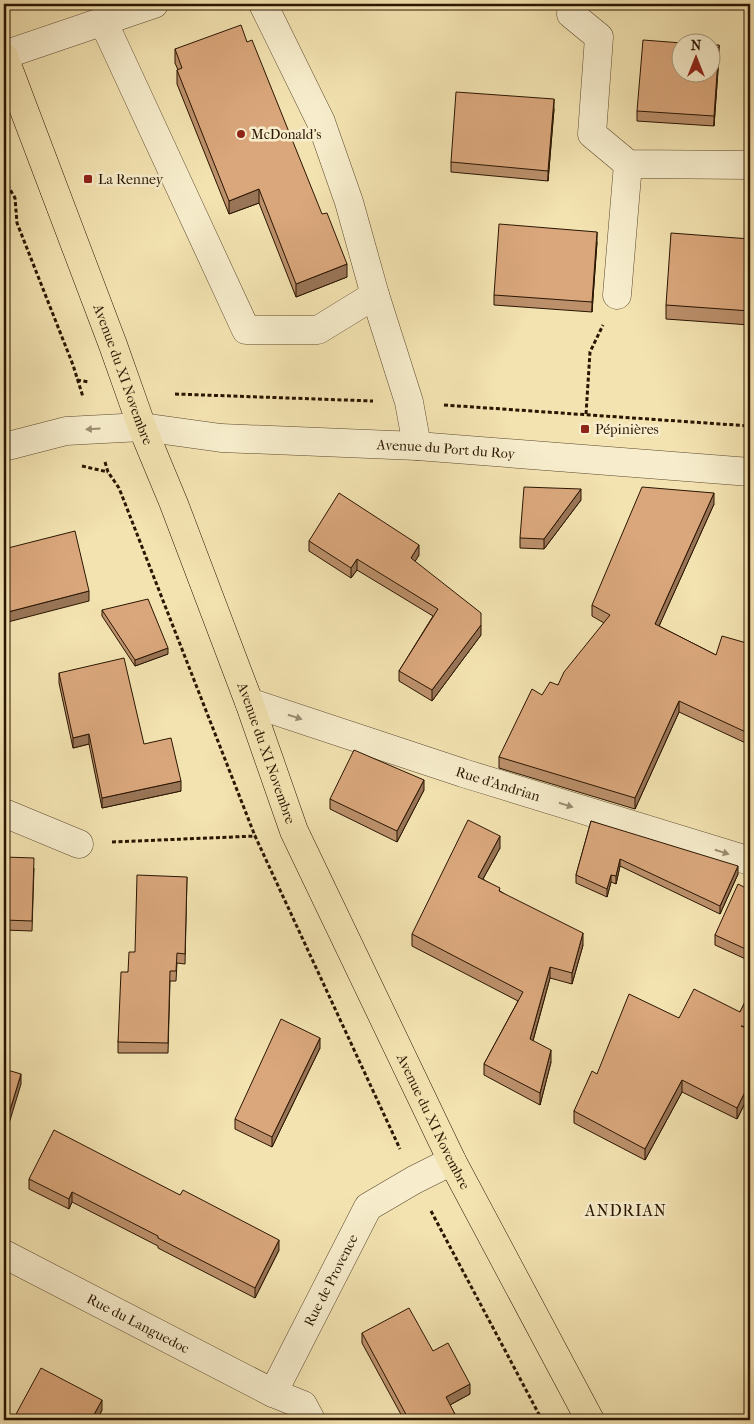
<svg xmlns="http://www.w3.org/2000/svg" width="754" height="1424" font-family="'IM FELL French Canon',serif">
	<rect width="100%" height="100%" fill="#f3e3b1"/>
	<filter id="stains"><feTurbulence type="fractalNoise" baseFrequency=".004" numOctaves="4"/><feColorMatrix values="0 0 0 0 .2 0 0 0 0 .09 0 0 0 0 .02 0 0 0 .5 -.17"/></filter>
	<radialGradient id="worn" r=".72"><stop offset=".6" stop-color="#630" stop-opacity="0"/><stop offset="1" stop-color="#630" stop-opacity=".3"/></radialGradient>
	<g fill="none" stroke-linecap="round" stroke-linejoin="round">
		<defs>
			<g id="minor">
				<path d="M263 4 321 122 349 202 375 295 409 402 417 446"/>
				<path d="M572 4 571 14 599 37 592 134 628 164 750 165"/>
				<path d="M103 21 246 330H318L375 295"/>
				<path d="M4 55 154 4"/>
				<path d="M617 295 628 164"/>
				<path id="s1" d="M4 447 66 431 142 427 221 438 417 446 750 472"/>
				<path id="s2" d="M249 702 463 773 750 861"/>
				<path d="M4 813 79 844"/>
				<path id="s3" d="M4 1254 273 1393"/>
				<path id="s4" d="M311 1420 303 1405 273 1393 368 1207 414 1180 452 1161"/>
			</g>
			<g id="major">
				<path id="s5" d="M4 57 113 345 142 427 174 504 249 702 294 831 452 1161 590 1420"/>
			</g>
		</defs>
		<!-- minor casing -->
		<use href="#minor" stroke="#5c482d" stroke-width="29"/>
		<!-- major casing -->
		<use href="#major" stroke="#2a1501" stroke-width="29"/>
		<!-- path -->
		<g stroke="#2a1501" stroke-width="3" stroke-dasharray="4 2.5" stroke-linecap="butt">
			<path d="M4 179 15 198 17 223 73 365 83 397"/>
			<path d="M77 380 89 382"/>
			<path d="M175 394 373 401"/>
			<path d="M444 405 750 426"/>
			<path d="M586 414 590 352 603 325"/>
			<path d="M105 462 108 472 119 488 255 836 400 1149"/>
			<path d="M82 466 108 472"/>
			<path d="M112 842 256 836"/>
			<path d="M431 1211 542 1420"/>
		</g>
		<!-- minor -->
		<use href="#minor" stroke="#f7edcc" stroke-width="28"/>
		<!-- major -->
		<use href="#major" stroke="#f3e3b1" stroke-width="28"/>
	</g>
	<!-- wall -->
	<g fill="#bb906b" stroke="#2a1501">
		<path d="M247 42 347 277 296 297 259 203 229 214 177 84V70H178L175 63V49Z"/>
		<path d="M719 56 714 126 637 121V111Z"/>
		<path d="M554 109 548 181 451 172V162Z"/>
		<path d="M750 239V325L666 319V305Z"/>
		<path d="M597 242 592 312 494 305V295Z"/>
		<path d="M581 500 544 549 520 548V538Z"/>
		<path d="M714 504 659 626 716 655 750 644V745L679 712 635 809 499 768V757L542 695 558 685 604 623 592 616V605Z"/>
		<path d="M309 541 419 555 415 561 481 635 432 701 399 681V671L433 616 357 570 351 578 309 551Z"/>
		<path d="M102 610 168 654 135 666 102 616Z"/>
		<path d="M59 673 144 744 181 791 102 808 89 744 73 748 59 683Z"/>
		<path d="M424 790 397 842 330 809V799Z"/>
		<path d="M591 821 738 874 720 914 620 866 616 884 611 882 607 897 576 883V875Z"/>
		<path d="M500 848 483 879 500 891 583 945 572 984 550 978 533 1041 551 1062 540 1105 484 1075V1064L518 1001 412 946V934Z"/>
		<path d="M4 857 34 868 32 931 4 930Z"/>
		<path d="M187 877 185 964 177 963 176 981H170L168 1053H118V1042L128 972 135 952Z"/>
		<path d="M750 890V961L715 945V935Z"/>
		<path d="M750 992V1093L737 1119 682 1092 645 1160 574 1123V1111L597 1074 679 1018 740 1012Z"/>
		<path d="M320 1048 272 1147 235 1129V1119Z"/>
		<path d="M750 1178V1198L746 1196V1186Z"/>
		<path d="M29 1179 279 1250 255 1298 158 1248V1246L72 1202 69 1209 29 1189Z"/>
		<path d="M362 1333 433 1351 470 1394 450 1405 458 1420H404L362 1343Z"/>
		<path d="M102 1410 97 1420H15V1416Z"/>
	</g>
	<!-- shaded-wall -->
	<g fill="#997557" stroke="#2a1501">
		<path d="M719 45V56L714 126V116Z"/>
		<path d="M554 99V109L548 181V171Z"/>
		<path d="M259 189V203L229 214V201Z"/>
		<path d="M597 232V242L592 312V302Z"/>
		<path d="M347 264V277L296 297V284Z"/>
		<path d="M581 489V500L544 549V539Z"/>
		<path d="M714 493V504L655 635V624Z"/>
		<path d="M419 545V555L411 568V558Z"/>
		<path d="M357 559V570L351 578V568Z"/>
		<path d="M89 591V601L4 623V613Z"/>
		<path d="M481 625V635L432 701V690Z"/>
		<path d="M168 648V654L135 666V660Z"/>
		<path d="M679 701V712L635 809V798Z"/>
		<path d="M89 734V744L73 748V738Z"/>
		<path d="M424 780V790L397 842V831Z"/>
		<path d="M181 781V791L102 808V798Z"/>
		<path d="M500 836V848L478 888V877Z"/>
		<path d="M620 859V866L616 884V876Z"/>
		<path d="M738 866V874L720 914V906Z"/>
		<path d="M611 875V882L607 897V889Z"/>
		<path d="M583 933V945L572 984V973Z"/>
		<path d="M550 967V978L530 1051V1039Z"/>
		<path d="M320 1038V1048L272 1147V1137Z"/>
		<path d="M551 1050V1062L540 1105V1093Z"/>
		<path d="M21 1074V1084L4 1140V1130Z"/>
		<path d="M682 1080V1092L645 1160V1149Z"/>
		<path d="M750 1082V1093L737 1119V1108Z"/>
		<path d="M72 1192V1202L69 1209V1199Z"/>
		<path d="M279 1240V1250L255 1298V1288Z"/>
		<path d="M470 1384V1394L446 1407V1397Z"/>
		<path d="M102 1400V1410L97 1420H91Z"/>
	</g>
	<!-- building -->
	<g fill="#daa77c" stroke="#2a1501">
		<path d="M241 25 247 42 252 40 322 214 327 213 347 264 296 284 259 189 229 201 177 70 182 68 175 49Z"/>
		<path d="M643 40 682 43V72H712V45H719L714 116 637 111Z"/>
		<path d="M456 92 554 99 548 171 451 162Z"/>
		<path d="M499 224 597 232 592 302 494 295Z"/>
		<path d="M671 233 750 239V311L666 305Z"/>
		<path d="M524 487 581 489 544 539 520 538Z"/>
		<path d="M642 487 714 493 655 624 716 655 722 636 750 644V734L679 701 635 798 499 757 532 689 542 695 550 682 558 685 564 672 610 615 592 605Z"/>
		<path d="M339 493 419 545 411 558 481 613V625L432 690 399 671 438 609 357 559 351 568 309 541Z"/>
		<path d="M75 531 89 591 4 613V549Z"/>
		<path d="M148 599 168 648 135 660 102 610Z"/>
		<path d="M124 658 144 744 171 738 181 781 102 798 89 734 73 738 59 673Z"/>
		<path d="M354 750 424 780 397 831 330 799Z"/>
		<path d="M468 820 500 836 478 877 500 888 499 891 583 933 572 973 550 967 530 1039 551 1050 540 1093 484 1064 523 992 412 934Z"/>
		<path d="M591 821 738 866 720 906 620 859 616 876 611 875 607 889 576 875Z"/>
		<path d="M4 857 34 858 32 921 4 920Z"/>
		<path d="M137 875 187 877 185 954 177 953 176 971H170L168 1043 118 1042 121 972H128L129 952H135Z"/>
		<path d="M738 884 750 890V951L715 935Z"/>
		<path d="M694 989 740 1012 750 992V1027L741 1026 750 1030V1082L737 1108 682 1080 645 1149 574 1111 592 1071 597 1074 629 994 679 1018Z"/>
		<path d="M281 1019 320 1038 272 1137 235 1119Z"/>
		<path d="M4 1069 21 1074 4 1130Z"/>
		<path d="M54 1130 180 1195 183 1190 279 1240 255 1288 158 1238V1236L72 1192 69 1199 29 1179Z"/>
		<path d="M750 1178V1188L746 1186Z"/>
		<path d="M409 1308 433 1351 448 1343 470 1384 446 1397 458 1420H409L362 1333Z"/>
		<path d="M41 1368 102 1400 91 1420H23L15 1416Z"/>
		<path d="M148 1414 164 1420H145Z"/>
	</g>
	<!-- one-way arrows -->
	<defs><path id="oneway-solid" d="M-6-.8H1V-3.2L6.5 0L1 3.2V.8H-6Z" transform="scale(1.25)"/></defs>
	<g fill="#9b8c71">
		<use href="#oneway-solid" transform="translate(93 429) rotate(176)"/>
		<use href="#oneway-solid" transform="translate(295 717) rotate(18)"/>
		<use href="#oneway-solid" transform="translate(566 805) rotate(17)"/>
		<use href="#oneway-solid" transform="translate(722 852) rotate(17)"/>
	</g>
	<!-- markers -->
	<g fill="#8f2418" stroke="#f7edcc" stroke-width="2">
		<circle cx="241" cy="134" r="5"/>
		<rect x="83" y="174" width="10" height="10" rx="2.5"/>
		<rect x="580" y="424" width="10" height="10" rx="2.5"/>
	</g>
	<g text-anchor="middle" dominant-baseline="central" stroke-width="5" stroke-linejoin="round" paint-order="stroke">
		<!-- poi labels -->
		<g font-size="14" fill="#2a1501" stroke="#f7edcc" text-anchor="start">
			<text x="251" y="134">McDonald's</text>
			<text x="98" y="179">La Renney</text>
			<text x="595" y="429">Pépinières</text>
		</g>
		<!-- street labels -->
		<g font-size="14" fill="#2a1501" stroke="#f7edcc">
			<text stroke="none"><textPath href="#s5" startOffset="339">Avenue du XI Novembre</textPath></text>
			<text stroke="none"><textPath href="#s1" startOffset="445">Avenue du Port du Roy</textPath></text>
			<text stroke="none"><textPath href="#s5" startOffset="744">Avenue du XI Novembre</textPath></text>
			<text stroke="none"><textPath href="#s2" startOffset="262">Rue d'Andrian</textPath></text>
			<text stroke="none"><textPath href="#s5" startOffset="1149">Avenue du XI Novembre</textPath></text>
			<text stroke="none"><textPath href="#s4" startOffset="176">Rue de Provence</textPath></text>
			<text stroke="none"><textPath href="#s3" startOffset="151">Rue du Languedoc</textPath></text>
		</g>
		<!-- quarter labels -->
		<g font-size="16" letter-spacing="1" fill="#2a1501" stroke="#f7edcc">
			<text x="626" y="1210">ANDRIAN</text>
		</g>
	</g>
	<!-- margin -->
	<rect width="754" height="1424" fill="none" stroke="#f3e3b1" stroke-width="20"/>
	<rect x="5" y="5" width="744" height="1414" fill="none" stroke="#2a1501" stroke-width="2.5"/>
	<rect x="10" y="10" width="734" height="1404" fill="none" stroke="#2a1501"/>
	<!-- north arrow -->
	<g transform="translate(696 58)"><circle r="24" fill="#f7edcc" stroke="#a5977b"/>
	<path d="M0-4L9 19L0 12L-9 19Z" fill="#8f2418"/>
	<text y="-8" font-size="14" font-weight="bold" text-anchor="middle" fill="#2a1501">N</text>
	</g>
	<rect width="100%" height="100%" filter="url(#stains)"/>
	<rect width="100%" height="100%" fill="url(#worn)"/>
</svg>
